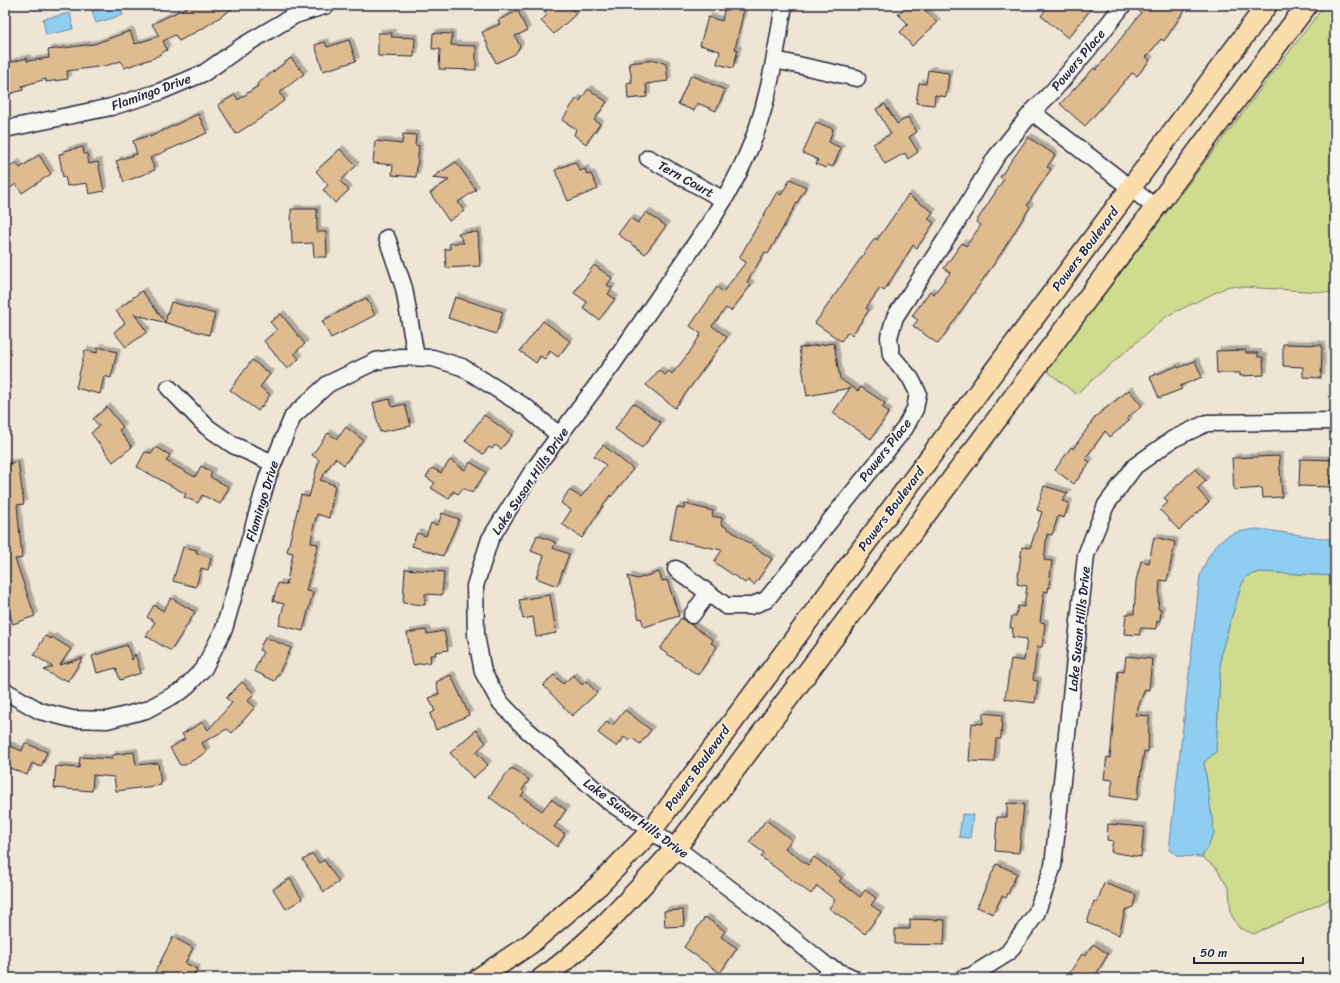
<svg xmlns="http://www.w3.org/2000/svg" width="1340" height="983" font-family="Sriracha,sans-serif">
	<defs>
		<filter id="shadow"><feDropShadow dx="3.5" dy="-3.5" stdDeviation="0" flood-color="#0004"/></filter>
	</defs>
	<rect width="100%" height="100%" fill="#efe5d5"/>
	<filter id="ink" filterUnits="userSpaceOnUse"><feTurbulence type="fractalNoise" baseFrequency=".025" numOctaves="2"/><feDisplacementMap in="SourceGraphic" scale="8" xChannelSelector="R" yChannelSelector="G"/><feConvolveMatrix kernelMatrix="1 2 1 2 8 2 1 2 1" color-interpolation-filters="sRGB"/></filter>
	<g filter="url(#ink)">
		<!-- green -->
		<g fill="#cfdb8e" stroke="#787e64">
			<path d="M1325 5H1335V293L1229 286 1167 316 1076 394 1046 370Z"/>
			<path d="M1260 572 1335 576V897L1254 934 1239 928 1231 914 1229 889 1217 869 1202 857 1214 833 1204 762 1216 752 1221 653 1241 586 1247 576Z"/>
		</g>
		<!-- water -->
		<g fill="#90cef1" stroke="#6489a8">
			<path d="M113 5H120L123 15 96 23 92 11Z"/>
			<path d="M70 13 73 29 46 35 43 19Z"/>
			<path d="M1258 529 1335 540V576L1260 572 1247 576 1241 586 1221 653 1216 752 1204 762 1214 833 1202 857 1178 856 1169 850 1200 576C1213 543 1221 532 1258 529Z"/>
			<path d="M962 814 973 815 970 838 959 837Z"/>
		</g>
		<!-- building -->
		<g fill="#debc90" stroke="#22223b" filter="url(#shadow)">
			<path d="M192 5H238L205 27 179 41 175 35 163 41 167 50 154 58 124 68 121 61 105 66 67 71 68 79 46 82V79L22 86 23 90 9 94 8 91 5 92V64L27 58V61L49 58 48 50 94 44 130 31 135 44 159 36 152 24Z"/>
			<path d="M551 5H568L576 14 554 34 541 21 547 15 544 12Z"/>
			<path d="M725 5H745L735 49 738 50 733 68 717 64 720 51 700 45 708 17 722 21Z"/>
			<path d="M907 5H920L937 23 912 46 900 32 908 24 898 14Z"/>
			<path d="M1049 5H1094L1068 38 1041 16Z"/>
			<path d="M1132 5H1188L1164 41 1161 39 1146 57 1150 60 1137 76 1132 73 1085 126 1060 104 1094 68 1096 70 1141 13Z"/>
			<path d="M518 11 527 31 515 36 520 46 515 54 496 63 482 32 500 24 498 20Z"/>
			<path d="M378 33H392L391 37 415 38 414 57 378 56Z"/>
			<path d="M433 33 452 34 451 45 476 46V70L439 69 440 49H432Z"/>
			<path d="M349 40 356 61 323 71 315 45 325 42 327 47Z"/>
			<path d="M291 58 304 74 279 93 285 100 261 118 236 134 218 105 235 95 238 100 258 86 257 84Z"/>
			<path d="M656 60 666 64 668 81 646 84 647 97 628 99 627 83 632 82 629 63Z"/>
			<path d="M928 70 949 73 946 97 935 95 934 105 916 103 919 83 926 84Z"/>
			<path d="M691 75 725 90 716 111 697 103 694 111 678 104Z"/>
			<path d="M588 89 607 102 594 120 600 124 586 144 574 135 576 129 562 120 576 99 580 101Z"/>
			<path d="M885 104 897 124 908 117 917 132 909 137 918 152 908 159 905 153 885 164 873 144 891 134 876 109Z"/>
			<path d="M198 114 207 133 150 158 155 170 124 182 116 161 137 154 133 141 150 135V137Z"/>
			<path d="M816 122 833 129 829 142 841 148 833 167 827 165 826 168 816 164 818 160 803 153Z"/>
			<path d="M403 134 416 135 415 145 419 146 416 177 392 175 393 165 373 163 375 141 402 144Z"/>
			<path d="M1028 137 1055 155 1047 167 1051 169 1027 205 1030 207 1000 255 938 344 913 326 918 320 912 316 930 291 934 294 950 273 944 268 962 243 966 246 981 225 976 222 1004 179 1000 177Z"/>
			<path d="M83 147 84 154H87L89 164 98 162 104 191 89 194 87 183 67 186 65 176 63 177 59 154 65 153 64 151Z"/>
			<path d="M340 149 356 166 340 181 349 190 335 203 323 190 328 185 316 171Z"/>
			<path d="M39 155 51 174 22 193 16 184 5 192V170L16 163 20 168Z"/>
			<path d="M456 162 476 190 458 202 464 211 449 221 430 193 449 180 432 178Z"/>
			<path d="M575 162 580 171 585 169 587 175 591 174 598 189 568 201 555 170Z"/>
			<path d="M790 179 806 187 768 254 765 252 747 282 751 285 731 311 726 308 712 326 727 337 675 408 646 385 659 370 665 375 669 371 672 374 689 353 701 334 690 326 717 287 723 292 746 262 739 258 777 192 781 195Z"/>
			<path d="M908 195 933 212 928 219 934 223 917 248 913 245 884 291 880 288 866 308 869 310 852 335 848 332 841 341 815 323 875 238 877 240Z"/>
			<path d="M291 209H317V232H326L327 257H314L313 243 292 244Z"/>
			<path d="M646 212 666 226 645 254 618 234 630 218 638 223Z"/>
			<path d="M478 232 480 266 446 268 445 249H450V243H464L458 233Z"/>
			<path d="M594 265 612 278 607 285 612 288 608 294 615 299 599 320 583 308 587 302 574 293Z"/>
			<path d="M142 291 165 322 171 302 215 314 209 335 134 314 147 332 126 347 114 332 125 323 116 311Z"/>
			<path d="M455 297 503 312 496 334 448 318Z"/>
			<path d="M366 298 375 315 331 338 322 321Z"/>
			<path d="M281 314 305 344 294 353 299 359 287 369 264 341 277 330 270 322Z"/>
			<path d="M543 321 570 341 558 357 550 351 545 359 540 356 536 363 520 351Z"/>
			<path d="M834 343 840 379 858 391 861 387 885 403 882 407 889 412 871 439 833 413 850 388 807 396 799 348Z"/>
			<path d="M1283 344 1322 345 1321 378 1303 377V367L1283 366Z"/>
			<path d="M98 347 117 352 111 378 104 376 100 394 76 388 85 350 97 353Z"/>
			<path d="M1245 350 1246 353H1258V357H1263L1264 375 1240 376V373H1217L1216 351Z"/>
			<path d="M252 360 270 374 260 387 270 395 258 411 230 390Z"/>
			<path d="M1195 361 1202 377 1180 386 1182 389 1159 398 1150 377 1177 366 1178 368Z"/>
			<path d="M1129 390 1142 406 1127 418 1129 421 1110 437 1105 431 1085 459 1090 462 1074 484 1055 470 1071 447 1073 449 1096 416Z"/>
			<path d="M390 399 392 407 405 404 411 426 380 432 373 403Z"/>
			<path d="M633 403 661 423 642 448 615 429Z"/>
			<path d="M107 407 123 427 119 430 132 447 113 462 91 433 99 426 93 419Z"/>
			<path d="M484 415 512 435 501 449 495 445 492 449 489 447 483 454 465 441Z"/>
			<path d="M346 427 363 440 344 465 335 458 320 480 335 485 329 518 317 514 313 528 311 543 318 544 306 591 313 592 303 631 279 625 284 604 273 601 278 583 286 585 293 553 287 552 301 495 309 497 319 460 312 455 328 433 337 439Z"/>
			<path d="M603 445 633 469 611 497 610 495 582 538 562 524 571 510 561 503 569 490 581 497 606 465 594 456Z"/>
			<path d="M156 447 170 455 166 461 195 477 201 466 212 472 210 477 229 487 220 504 202 495 198 503 184 497 186 494 137 467 145 452 152 453Z"/>
			<path d="M1279 456 1282 497 1263 498 1262 488 1234 490 1232 458Z"/>
			<path d="M1300 459 1335 460V477L1330 476V487L1299 486Z"/>
			<path d="M450 460 465 470 470 462 486 472 472 493 463 488 458 494 453 491 449 499 431 488 435 483 426 477 432 468 441 473Z"/>
			<path d="M18 462 24 504 17 505 22 558 15 559 35 616 13 624 5 601V464Z"/>
			<path d="M1195 469 1206 481 1197 489 1209 502 1179 530 1160 510 1168 502 1164 498Z"/>
			<path d="M1044 486 1068 493 1062 501 1069 503 1064 518 1058 516 1052 535 1047 534 1044 560 1052 561 1048 592 1044 591 1040 622 1045 623 1042 647H1037L1033 680 1038 681 1035 703 1005 699 1011 659 1024 661 1027 639 1012 637 1013 628H1010L1012 616H1016L1018 606 1024 607 1027 586 1017 584 1022 547 1030 548 1042 512 1037 510Z"/>
			<path d="M685 504 713 511 712 516 722 518 721 524 772 559 754 585 748 580 745 583 714 562 722 550 670 539 677 507 684 509Z"/>
			<path d="M442 513 459 519 443 556 412 546 417 533 426 536 431 523 438 525Z"/>
			<path d="M537 535 555 542 553 548 569 554 557 586 536 578 544 556 531 551Z"/>
			<path d="M1154 537 1175 542 1167 581 1160 580 1158 609H1161L1160 621H1157L1156 629 1140 628V635L1124 634 1126 614H1134L1136 581 1141 561 1149 563Z"/>
			<path d="M183 547 197 550 196 553 211 558 208 570 201 568 196 587 173 581Z"/>
			<path d="M405 569 444 572 442 595 425 594V605L403 603Z"/>
			<path d="M659 572 662 581 667 580 679 616 644 627 641 618 639 619 628 576 637 579Z"/>
			<path d="M550 595 556 633 536 637 533 617 523 619 519 600Z"/>
			<path d="M171 598 195 612 171 651 146 636 155 622 147 617 154 605 163 611Z"/>
			<path d="M681 618 713 640 711 643 717 647 698 675 660 649Z"/>
			<path d="M426 630 427 634 444 631 448 650 435 652 436 655H430L431 662 413 665 407 633Z"/>
			<path d="M45 636 51 639 52 637 71 649 60 665 83 658 68 681 62 678 61 680 44 670 53 667 34 655Z"/>
			<path d="M265 637 291 648 275 681 254 671 263 652 259 650Z"/>
			<path d="M127 645 132 660 135 654 141 673 120 680 116 668 97 673 92 656Z"/>
			<path d="M1126 656 1152 659 1149 690 1145 689 1135 715 1149 716 1148 752 1144 751 1137 800 1110 796 1113 780 1104 779 1107 757 1110 758 1118 671 1124 672Z"/>
			<path d="M451 675 469 715 436 730 430 714 435 711 429 698 439 694 436 682Z"/>
			<path d="M554 675 563 684 573 675 582 685 586 681 597 693 572 716 543 685Z"/>
			<path d="M242 682 254 693 248 701 255 707 232 733 227 729 202 743 207 752 185 765H180L170 748 185 739 182 734 203 722 208 730 232 703 226 698Z"/>
			<path d="M625 710 651 730 640 744 632 738 629 741 624 737 617 747 598 733 607 721 612 726Z"/>
			<path d="M983 713 1002 715 1001 739H996L994 762 969 761 972 723 983 724Z"/>
			<path d="M476 730 486 743 476 752 488 765 473 778 450 753Z"/>
			<path d="M25 743 47 752 41 767 32 763 27 775 5 766V744L22 751Z"/>
			<path d="M134 752 136 765 158 763 161 785 116 791 114 777 93 775 92 791 54 788 56 766 79 768 80 757 112 759V755Z"/>
			<path d="M510 769H514L529 780 522 790 524 792 521 796 542 811 551 799 566 810 554 827 565 834 557 847 489 797Z"/>
			<path d="M1007 803 1024 804 1019 853 995 851 997 817H1007Z"/>
			<path d="M766 820 792 840 785 848 808 865 814 857 842 878 839 881 860 897 865 890 876 898 871 905 881 912 865 934 829 908 835 900 817 886 811 894 761 857 764 853 749 842Z"/>
			<path d="M1108 824 1144 827 1141 857 1111 852 1113 841 1107 840Z"/>
			<path d="M313 854 319 863 324 860 339 882 324 892 303 860Z"/>
			<path d="M996 864 1017 873 1006 898 1002 896 993 914 977 907Z"/>
			<path d="M290 879 302 899 286 909 273 889Z"/>
			<path d="M1104 883 1136 895 1133 907 1125 910 1119 935 1087 923 1094 901 1097 903Z"/>
			<path d="M683 910 684 926 665 927 664 911Z"/>
			<path d="M705 917 725 931 721 937 737 948 720 973 684 947Z"/>
			<path d="M910 919 945 920 944 945 895 944V929H910Z"/>
			<path d="M173 937 193 948 185 963 197 969 192 978H162L154 974Z"/>
			<path d="M1093 944 1108 954 1094 978H1066L1082 954 1085 956Z"/>
		</g>
		<g fill="none" stroke-linecap="round" stroke-linejoin="round">
			<defs>
				<g id="minor">
					<path d="M784 5C775 56 768 109 746 157 736 180 723 202 709 224L612 365 532 472 490 539 475 586 476 635 483 672 499 701 526 729 608 801 676 848 757 909 827 966 853 978"/>
					<path d="M775 60 857 78"/>
					<path d="M1032 112 1155 207"/>
					<path d="M5 129 111 107 159 92 204 73 241 47 295 15 327 5"/>
					<path d="M648 158 724 200"/>
					<path d="M387 238 404 288 416 357"/>
					<path d="M169 388 207 427 233 445 273 463"/>
					<path d="M676 569 726 606H750L766 600 905 428 915 409 918 393 911 379 891 355 889 337 895 317 955 225 996 157 1032 112 1053 91 1096 40 1123 5"/>
					<path d="M692 615 708 593"/>
					<path d="M5 691 40 711 72 719 107 720 146 710 183 690 204 668 224 629 268 476 293 416 328 384 376 361 401 357 433 358 462 367 527 408 560 436"/>
					<path d="M963 978 971 976 1008 953 1036 914 1053 866 1086 555 1106 505 1135 466 1173 439 1207 423 1335 421"/>
				</g>
				<g id="major">
					<path d="M479 978 530 944 598 886 652 830 1267 5"/>
					<path d="M542 978C591 944 636 892 676 848L1307 5"/>
				</g>
			</defs>
			<!-- minor casing -->
			<use href="#minor" stroke="#22223b" stroke-width="19"/>
			<!-- major casing -->
			<use href="#major" stroke="#22223b" stroke-width="23"/>
			<!-- minor -->
			<use href="#minor" stroke="#f6f6f2" stroke-width="16"/>
			<!-- major -->
			<use href="#major" stroke="#fbddab" stroke-width="20"/>
		</g>
	</g>
	<g text-anchor="middle" dominant-baseline="central" stroke-width="3" stroke-linejoin="round" paint-order="stroke">
		<!-- street labels -->
		<g font-size="13" fill="#22223b" stroke="#f6f6f2">
			<text transform="translate(1078 60) rotate(-50)">Powers Place</text>
			<text transform="translate(151 92) rotate(-20)">Flamingo Drive</text>
			<text transform="translate(686 179) rotate(29)">Tern Court</text>
			<text transform="translate(1085 249) rotate(-53)">Powers Boulevard</text>
			<text transform="translate(885 450) rotate(-52)">Powers Place</text>
			<text transform="translate(530 481) rotate(-56)">Lake Susan Hills Drive</text>
			<text transform="translate(262 501) rotate(-73)">Flamingo Drive</text>
			<text transform="translate(891 509) rotate(-53)">Powers Boulevard</text>
			<text transform="translate(1079 629) rotate(-84)">Lake Susan Hills Drive</text>
			<text transform="translate(697 768) rotate(-54)">Powers Boulevard</text>
			<text transform="translate(636 818) rotate(36)">Lake Susan Hills Drive</text>
		</g>
	</g>
	<!-- margin -->
	<rect width="1340" height="983" fill="none" stroke="#f6f6f2" stroke-width="20"/>
	<rect x="10" y="10" width="1320" height="963" fill="none" stroke="#22223b" stroke-width="1.5" filter="url(#ink)"/>
	<!-- scale -->
	<path d="M1194 957v6h109v-6" fill="none" stroke="#22223b" stroke-width="2"/>
	<text x="1200" y="957" font-size="12" fill="#22223b" stroke="#f6f6f2" stroke-width="3" paint-order="stroke">50 m</text>
</svg>
